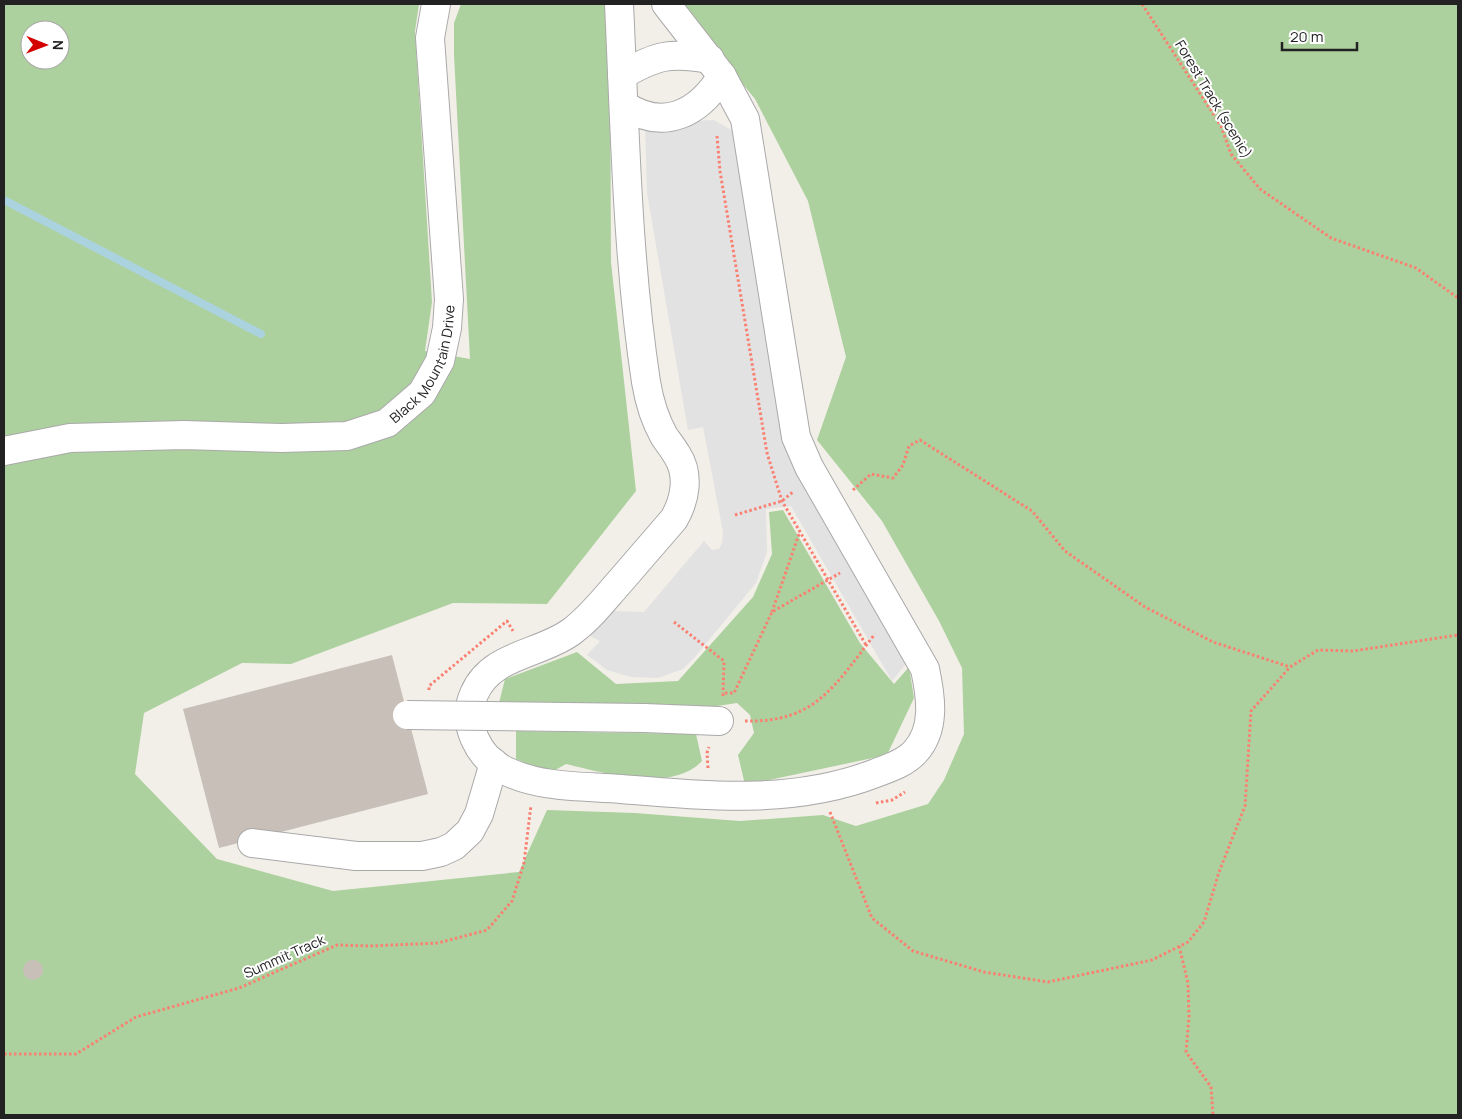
<svg xmlns="http://www.w3.org/2000/svg" width="1462" height="1119" font-family="Manrope,sans-serif">
	<rect width="100%" height="100%" fill="#f2efe9"/>
	<!-- forest -->
	<g fill="#add19e" fill-rule="evenodd">
		<path d="M4 4H419L415 31 432 302 425 351 470 359 454 55V23L461 4H605L610 44 611 262 636 491 547 604 453 603 291 664 242 663 144 713 135 774 217 859 333 891 519 872 547 810 635 813 740 821 823 815 856 826 928 804 944 780 964 734 962 668 939 621 882 521 817 440 846 357 808 201 755 99 678 4H1458V1115H4ZM30 30H60V60H30Z"/>
		<path d="M783 510 860 643 894 684 909 667 914 698 887 755 745 785 738 755 754 733 750 715 737 703 710 707 499 703 505 679 577 652 616 684 678 681 753 597 772 554 769 512Z"/>
		<path d="M516 731 696 734 702 761C673 793 604 773 566 764L550 773 516 759Z"/>
	</g>
	<!-- parking -->
	<path fill="#e2e2e2" d="M714 120 733 131 785 437 909 660 892 681 791 506 766 509 767 552 756 583 694 658 683 669 658 678 631 677 607 670 587 655 600 641 590 636 612 611 644 612 704 541 712 550 719 549 722 543 723 532 703 427 688 430 647 193 645 123Z"/>
	<g fill="none" stroke-linecap="round" stroke-linejoin="round">
		<!-- stream -->
		<path stroke="#aad3df" stroke-width="8" d="M4 200 261 334"/>
	</g>
	<!-- building -->
	<g fill="#c7bfb8">
		<path d="M392 655 428 794 219 848 183 709Z"/>
		<circle cx="33" cy="970" r="10"/>
	</g>
	<g fill="none" stroke-linecap="round" stroke-linejoin="round">
		<defs>
			<g id="minor">
				<path d="M619 4C625 130 627 257 646 382 649 400 655 420 664 436 668 442 673 448 677 455 690 475 685 500 674 519 655 541 636 563 617 585 602 602 589 619 571 632 539 655 491 654 474 694 461 723 478 758 506 771 541 788 583 786 621 789 708 796 794 805 876 773 889 768 905 763 915 752 936 729 931 697 925 669L809 467 796 437 745 119 722 76 666 4"/>
				<path d="M622 75C657 55 670 52 710 59"/>
				<path d="M624 105C664 132 699 113 722 76"/>
				<path id="s1" d="M4 451 70 438 184 435 282 438 347 436 387 423 422 393 440 361 447 328 449 299 430 38 436 4"/>
				<path d="M644 718 719 721"/>
				<path d="M252 843 356 856H422L441 852 454 846 470 831 479 814 494 763"/>
			</g>
		</defs>
		<!-- minor casing -->
		<use href="#minor" stroke="#a9a9a9" stroke-width="30"/>
		<!-- path -->
		<g stroke="#fa8072" stroke-width="3" stroke-dasharray="2.5 2.5" stroke-linecap="butt">
			<path d="M1142 4 1221 126 1231 154 1260 189 1331 238 1416 268 1458 298"/>
			<path d="M717 136 720 171 767 453 782 501 866 645"/>
			<path d="M853 490 871 474 893 478 903 465 909 446 920 440 1032 511 1065 551 1145 607 1213 642 1290 667"/>
			<path d="M735 515 782 501 794 491"/>
			<path d="M772 612 799 534"/>
			<path d="M674 622 724 661 723 693"/>
			<path d="M429 690V686L507 621 513 631"/>
			<path d="M723 696V693H734L772 612 840 573"/>
			<path d="M745 721C816 723 835 685 875 634"/>
			<path d="M708 768 707 753 709 747"/>
			<path d="M876 803 892 800 905 792"/>
			<path d="M830 812 872 918 913 951 984 972 1048 982 1152 960 1188 942 1204 922 1219 872 1245 806 1251 711 1290 667 1318 650 1353 651 1458 635"/>
			<path d="M1179 946 1188 983 1189 1017 1186 1052 1211 1087 1213 1115"/>
			<path d="M4 1054H76L136 1017 239 988 337 945 370 946 438 943 487 930 512 901 524 863 531 805"/>
		</g>
		<!-- minor -->
		<use href="#minor" stroke="#fff" stroke-width="28"/>
		<defs>
			<path id="minor-bridge" d="M407 715 644 718"/>
		</defs>
		<!-- minor-bridge casing -->
		<use href="#minor-bridge" stroke="#a9a9a9" stroke-width="30" stroke-linecap="butt"/>
		<!-- minor-bridge -->
		<use href="#minor-bridge" stroke="#fff" stroke-width="28"/>
	</g>
	<g text-anchor="middle" dominant-baseline="central" stroke-width="4" stroke-linejoin="round" paint-order="stroke">
		<!-- street labels -->
		<g font-size="14" fill="#222" stroke="#fff">
			<text transform="translate(1214 99) rotate(59)">Forest Track (scenic)</text>
			<text stroke="none"><textPath href="#s1" startOffset="459">Black Mountain Drive</textPath></text>
			<text transform="translate(284 956) rotate(-24)">Summit Track</text>
		</g>
	</g>
	<!-- border -->
	<rect width="1462" height="1119" fill="none" stroke="#222222" stroke-width="10"/>
	<!-- north arrow -->
	<g transform="translate(45 45) rotate(91)"><circle r="24" fill="#ffffff" stroke="#a7a7a7"/>
	<path d="M0-4L9 19L0 12L-9 19Z" fill="#d40000"/>
	<text y="-8" font-size="14" font-weight="bold" text-anchor="middle" fill="#222222">N</text>
	</g>
	<!-- scale -->
	<path d="M1282 42v8h75v-8" fill="none" stroke="#222222" stroke-width="2.5"/>
	<text x="1290" y="42" font-size="15" fill="#222222" stroke="#ffffff" stroke-width="4" paint-order="stroke">20 m</text>
</svg>
